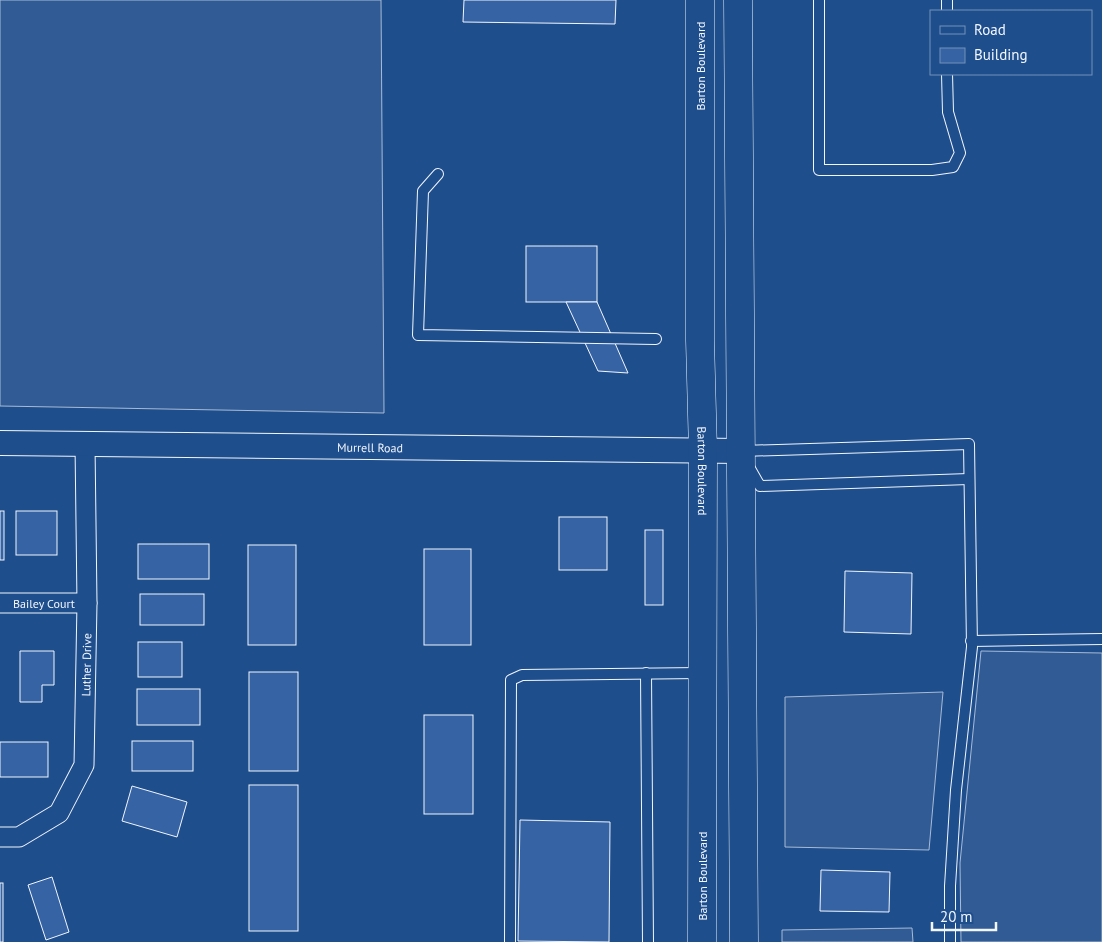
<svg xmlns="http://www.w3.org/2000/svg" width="1102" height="942" font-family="'PT Sans',sans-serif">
	<rect width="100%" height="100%" fill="#1f4e8c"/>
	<!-- built -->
	<g fill="#305b95" stroke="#a8bbd7">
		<path d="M0 0H381L384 413 0 406Z"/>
		<path d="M981 651 1102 653V942H961L960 863Z"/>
		<path d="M943 692 929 850 785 847V697Z"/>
		<path d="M912 928 913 942H782V930Z"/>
	</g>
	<!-- building -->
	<g fill="#3563a3" stroke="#f2f6ff">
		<path d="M464 0H616L615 24 463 22Z"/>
		<rect x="526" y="246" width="71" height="56"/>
		<path d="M566 302H597L628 373 598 371Z"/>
		<rect x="0" y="511" width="4" height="49"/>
		<rect x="16" y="511" width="41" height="44"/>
		<rect x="559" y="517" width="48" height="53"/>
		<rect x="645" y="530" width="18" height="75"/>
		<rect x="138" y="544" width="71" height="35"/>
		<rect x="248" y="545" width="48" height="100"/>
		<rect x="424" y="549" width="47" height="96"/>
		<path d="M845 571 912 573 911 634 844 632Z"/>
		<rect x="140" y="594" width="64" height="31"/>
		<rect x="138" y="642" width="44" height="35"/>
		<path d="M20 651H54V685H42V702H20Z"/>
		<rect x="249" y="672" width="49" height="99"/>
		<rect x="137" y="689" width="63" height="36"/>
		<rect x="424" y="715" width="49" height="99"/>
		<rect x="132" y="741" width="61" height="30"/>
		<rect x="0" y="742" width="48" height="35"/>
		<rect x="249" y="785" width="49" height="146"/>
		<path d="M132 786 187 802 177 837 122 821Z"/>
		<path d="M520 820 610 822 609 942 518 941Z"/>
		<path d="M821 870 890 872 889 912 820 911Z"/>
		<path d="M52 877 69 932 46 940 28 885Z"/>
		<rect x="0" y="883" width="3" height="59"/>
	</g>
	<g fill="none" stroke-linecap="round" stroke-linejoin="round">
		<defs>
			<g id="service">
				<path d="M819 0V170H932L953 167 960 153 948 112 947 74"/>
				<path d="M947 0V11"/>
				<path d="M438 174 423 191 418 335 656 339"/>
				<path d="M742 451 969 444 972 647 956 790 950 886V942"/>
				<path d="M748 465 760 486 969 479"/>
				<path d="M971 641 1102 639"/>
				<path d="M646 673 648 942"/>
				<path d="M510 942 511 680 522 675 700 673"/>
			</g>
			<g id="minor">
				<path id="s1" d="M0 603H87"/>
				<path id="s2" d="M0 837H19L59 813 84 765 87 603 85 444"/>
			</g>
			<g id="tertiary">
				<path id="s3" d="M0 443 741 451"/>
			</g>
			<g id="secondary">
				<path id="s4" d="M700 0V340L703 451 702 942"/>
				<path d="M738 0 744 942"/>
			</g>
		</defs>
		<!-- service casing -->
		<use href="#service" stroke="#f2f6ff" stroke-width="12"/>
		<!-- minor casing -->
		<use href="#minor" stroke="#f2f6ff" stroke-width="21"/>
		<!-- tertiary casing -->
		<use href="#tertiary" stroke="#f2f6ff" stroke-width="26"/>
		<!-- secondary casing -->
		<use href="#secondary" stroke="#f2f6ff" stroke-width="29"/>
		<!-- service -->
		<use href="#service" stroke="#1f4e8c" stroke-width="10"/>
		<!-- minor -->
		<use href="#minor" stroke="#1f4e8c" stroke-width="19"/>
		<!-- tertiary -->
		<use href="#tertiary" stroke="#1f4e8c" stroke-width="24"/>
		<!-- secondary -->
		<use href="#secondary" stroke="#1f4e8c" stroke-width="28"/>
	</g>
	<g text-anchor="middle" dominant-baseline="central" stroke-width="4" stroke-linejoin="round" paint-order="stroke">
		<!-- street labels -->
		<g font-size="12" fill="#f2f6ff" stroke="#1f4e8c">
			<text transform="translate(700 66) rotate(-90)">Barton Boulevard</text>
			<text stroke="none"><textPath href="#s3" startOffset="370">Murrell Road</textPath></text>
			<text stroke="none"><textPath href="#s4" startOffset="471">Barton Boulevard</textPath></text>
			<text stroke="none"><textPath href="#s1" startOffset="44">Bailey Court</textPath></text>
			<text stroke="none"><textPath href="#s2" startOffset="220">Luther Drive</textPath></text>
			<text transform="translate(702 876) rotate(-90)">Barton Boulevard</text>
		</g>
	</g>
	<!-- legend -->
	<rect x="930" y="10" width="162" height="65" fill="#1f4e8c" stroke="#7391ba"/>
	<rect x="940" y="26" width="25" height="8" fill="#1f4e8c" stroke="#7391ba"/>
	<text x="974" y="35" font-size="15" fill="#f2f6ff">Road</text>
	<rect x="940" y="48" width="25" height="15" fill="#3563a3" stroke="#7391ba"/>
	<text x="974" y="60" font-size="15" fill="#f2f6ff">Building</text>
	<!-- scale -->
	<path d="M932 922v8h64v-8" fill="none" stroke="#f2f6ff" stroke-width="2.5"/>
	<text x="940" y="922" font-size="15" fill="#f2f6ff" stroke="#1f4e8c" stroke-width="4" paint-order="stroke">20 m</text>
</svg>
